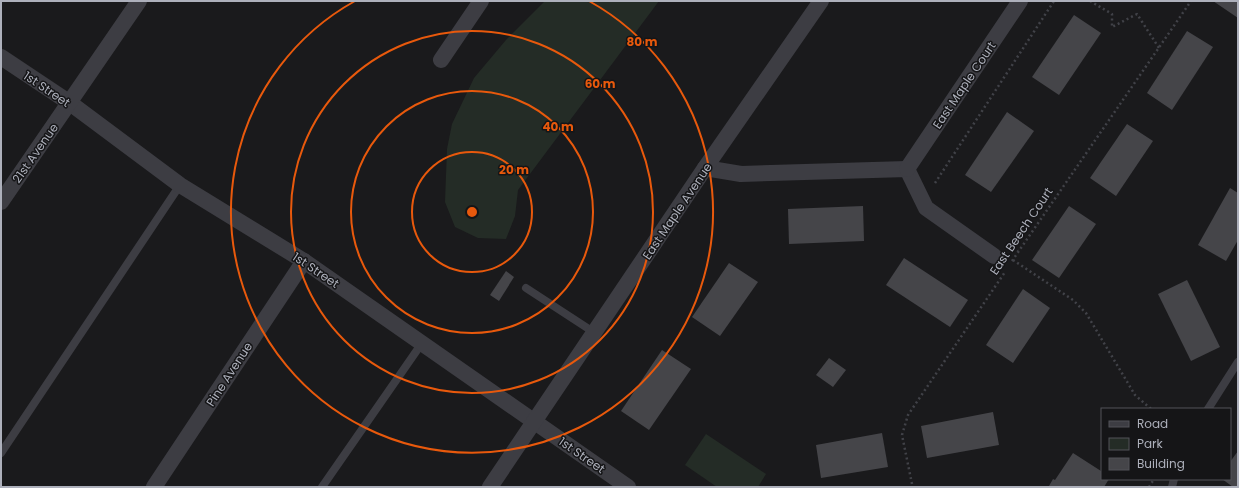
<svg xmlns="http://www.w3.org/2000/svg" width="1239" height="488" font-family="Poppins,sans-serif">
	<rect width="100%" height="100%" fill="#1a1a1c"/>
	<!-- green -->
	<g fill="#242c26">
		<path d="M545 1H659L518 190 515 216 506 239 478 238 455 227 445 202 447 149 452 124 474 78 506 40Z"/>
		<path d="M706 434 766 474 758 487H717L685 465Z"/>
	</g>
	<!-- building -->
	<g fill="#454549">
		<path d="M1213 1H1238V18Z"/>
		<path d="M1074 15 1101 33 1059 95 1032 77Z"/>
		<path d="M1187 31 1213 47 1172 110 1147 93Z"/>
		<path d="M1007 112 1034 131 991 192 965 175Z"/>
		<path d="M1127 124 1153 141 1116 196 1090 178Z"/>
		<path d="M1230 188 1238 193V240L1226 261 1198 245Z"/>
		<path d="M863 206 864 241 789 244 788 209Z"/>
		<path d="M1069 206 1096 224 1059 278 1032 260Z"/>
		<path d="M904 258 968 300 950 327 886 285Z"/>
		<path d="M729 263 758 282 720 336 692 317Z"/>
		<path d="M506 271 514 277 499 301 490 295Z"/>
		<path d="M1187 280 1220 347 1191 361 1158 294Z"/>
		<path d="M1023 289 1050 308 1013 363 986 345Z"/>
		<path d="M662 350 691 369 649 430 621 411Z"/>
		<path d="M829 358 846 370 833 387 816 375Z"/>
		<path d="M993 412 999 445 927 458 921 426Z"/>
		<path d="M882 433 888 467 821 478 816 445Z"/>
		<path d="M1238 451V487H1233L1222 479H1230V462Z"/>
		<path d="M1073 453 1101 471 1102 469V479H1109L1104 487H1051L1049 486 1053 479 1055 480Z"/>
	</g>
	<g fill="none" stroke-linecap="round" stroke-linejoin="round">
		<!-- path -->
		<g stroke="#414248" stroke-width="2.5" stroke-dasharray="2 3" stroke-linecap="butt">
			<path d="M1090 1 1112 14V27L1137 14 1159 48"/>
			<path d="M935 183 1054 1"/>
			<path d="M1009 245 1018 251"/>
			<path d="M1013 260 1073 300 1086 313 1135 395 1151 409"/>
			<path d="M1012 261 1191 1"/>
			<path d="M912 484 902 435 908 415 1005 272"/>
			<path d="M1149 487 1154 479"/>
		</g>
		<!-- lane -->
		<g stroke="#3d3d43" stroke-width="8">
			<path d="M526 288 595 333"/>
			<path d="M1208 409 1238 362"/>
			<path d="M1 453 180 185"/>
			<path d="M322 487 422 343"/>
			<path d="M1172 487 1174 479"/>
		</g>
		<!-- street -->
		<g stroke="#3d3d43" stroke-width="16">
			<path d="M1 57 70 103 180 185 304 261 628 487"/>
			<path d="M441 60 481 1"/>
			<path d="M705 168 741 174 907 169 926 208 994 256"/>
			<path d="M907 169 1020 1"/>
			<path d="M1 202 139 1"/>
			<path d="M154 487 304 261"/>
			<path d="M490 487 705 168 821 1"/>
		</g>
	</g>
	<!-- distance rings -->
	<g fill="none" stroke="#e8590c" stroke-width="2">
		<circle cx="472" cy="212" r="60"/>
		<circle cx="472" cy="212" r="121"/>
		<circle cx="472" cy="212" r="181"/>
		<path d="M589 1A241 241 0 1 1 355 1"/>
	</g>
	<g text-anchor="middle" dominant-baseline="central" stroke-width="3" stroke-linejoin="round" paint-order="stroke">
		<!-- street labels -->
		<g font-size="12" fill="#adb0bb" stroke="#151517">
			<text transform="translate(964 85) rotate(-56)">East Maple Court</text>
			<text transform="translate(47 89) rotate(34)">1st Street</text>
			<text transform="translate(35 153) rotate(-55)">21st Avenue</text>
			<text transform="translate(677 211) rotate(-56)">East Maple Avenue</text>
			<text transform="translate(1021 231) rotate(-56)">East Beech Court</text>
			<text transform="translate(316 270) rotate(34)">1st Street</text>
			<text transform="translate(229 374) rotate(-57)">Pine Avenue</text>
			<text transform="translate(582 455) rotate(35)">1st Street</text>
		</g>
	</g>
	<circle cx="472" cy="212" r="6" fill="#e8590c" stroke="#151517" stroke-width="2"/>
	<g font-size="12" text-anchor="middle" font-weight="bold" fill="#e8590c" stroke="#151517" stroke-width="3" stroke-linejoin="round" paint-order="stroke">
		<text x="642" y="46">80 m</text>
		<text x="600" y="88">60 m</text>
		<text x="558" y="131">40 m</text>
		<text x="514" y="174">20 m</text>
	</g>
	<!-- border -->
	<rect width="1239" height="488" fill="none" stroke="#adb0bb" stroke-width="4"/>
	<!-- legend -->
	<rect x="1101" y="408" width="130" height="72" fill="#151517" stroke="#525359"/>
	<rect x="1109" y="421" width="20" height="6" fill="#3d3d43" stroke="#525359"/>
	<text x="1137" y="428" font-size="12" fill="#adb0bb">Road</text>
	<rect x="1109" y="438" width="20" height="12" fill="#242c26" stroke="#525359"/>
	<text x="1137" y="448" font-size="12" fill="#adb0bb">Park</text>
	<rect x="1109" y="458" width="20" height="12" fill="#454549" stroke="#525359"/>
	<text x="1137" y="468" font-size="12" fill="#adb0bb">Building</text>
</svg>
